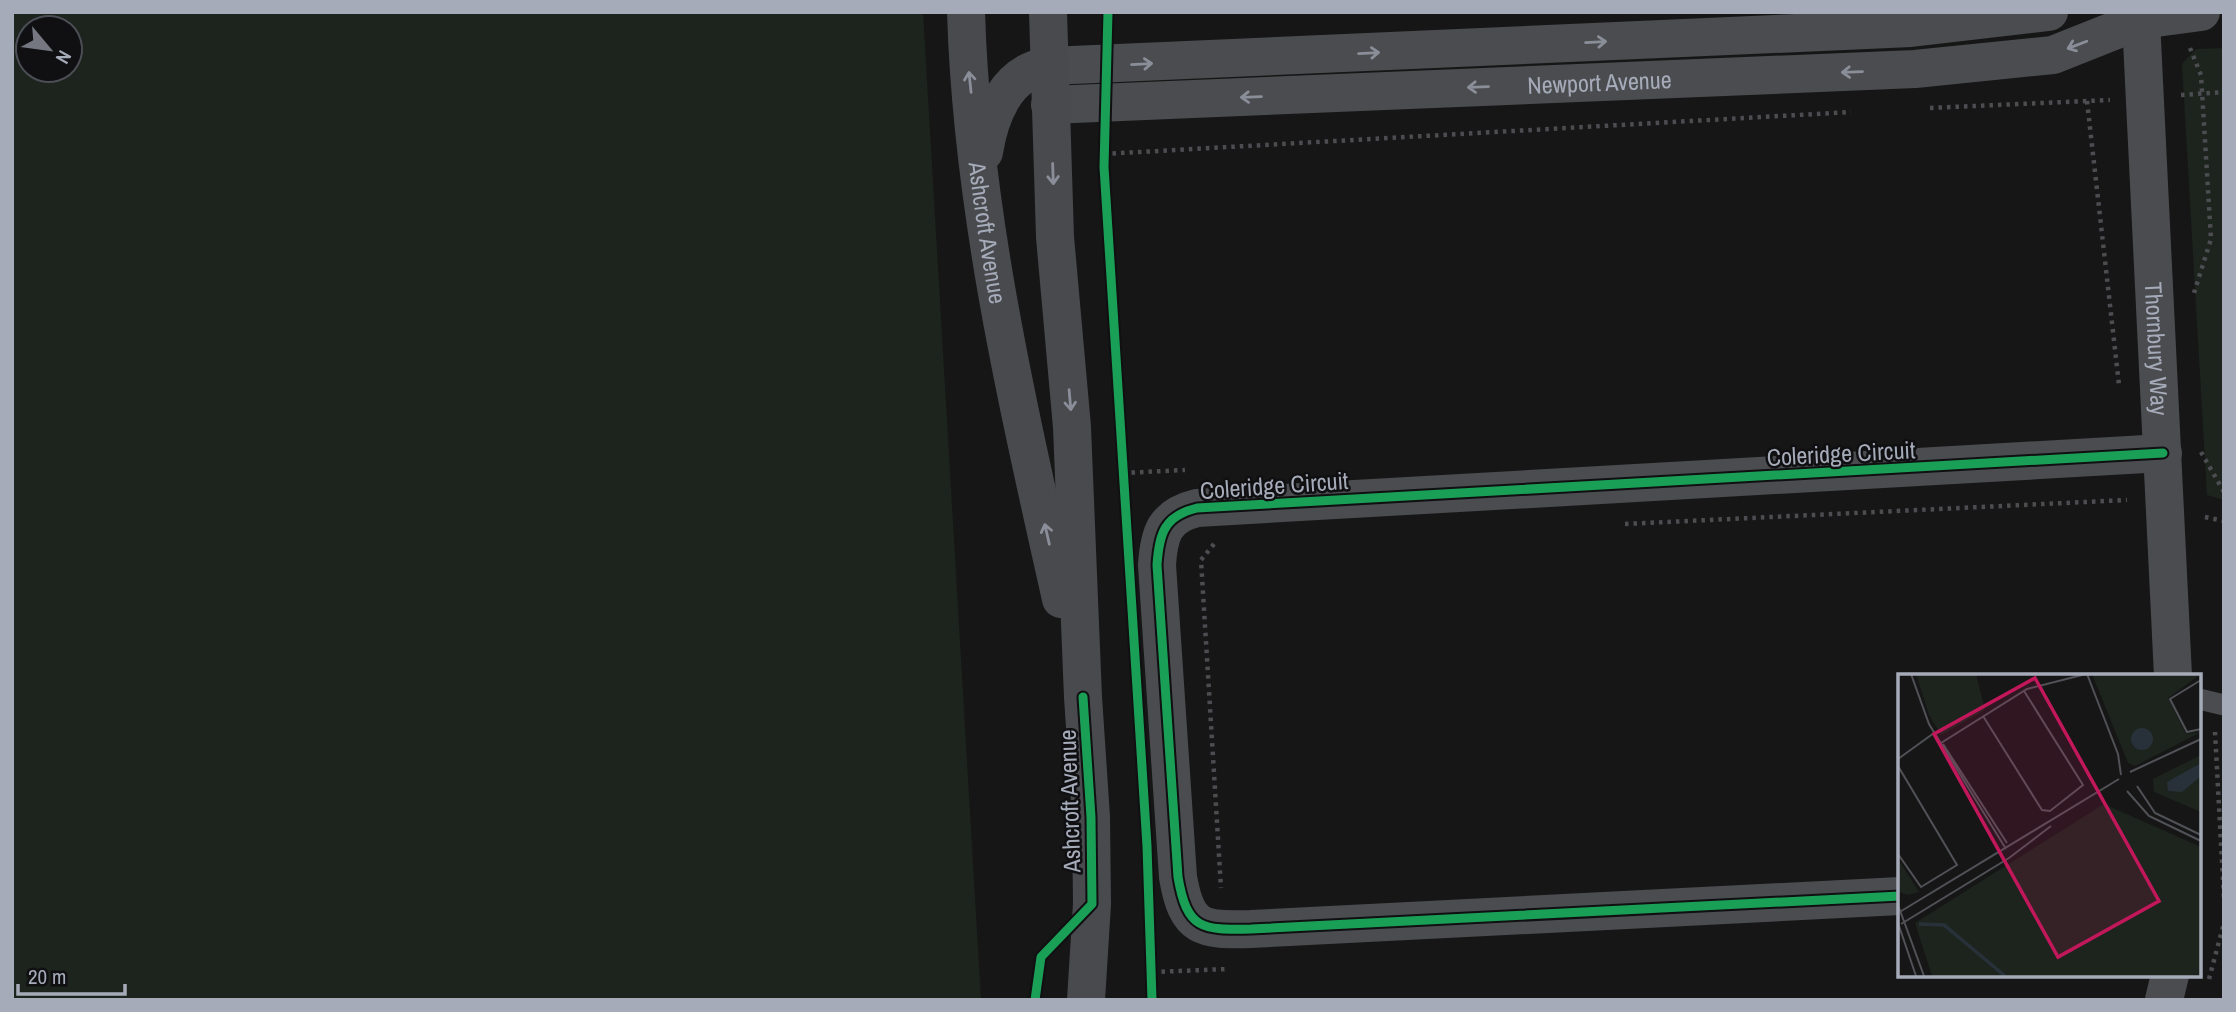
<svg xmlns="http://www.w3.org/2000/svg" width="2236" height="1012" font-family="'Archivo Narrow',sans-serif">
	<rect width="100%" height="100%" fill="#161616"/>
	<!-- green -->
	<g fill="#1c241d" fill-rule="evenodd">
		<path d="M12 12H923L981 1000H12ZM28 28H70V70H28Z"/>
		<path d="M2224 48V500L2207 495 2182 64 2196 49Z"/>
	</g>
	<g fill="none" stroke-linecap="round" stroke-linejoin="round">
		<!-- path -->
		<g stroke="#4c4d51" stroke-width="4.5" stroke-dasharray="3.5 5" stroke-linecap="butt">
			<path d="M2190 48 2201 75 2211 239 2194 293"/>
			<path d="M2181 95 2224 92"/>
			<path d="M2087 101 2119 385"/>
			<path d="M1930 108 2110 100"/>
			<path d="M1104 154 1851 112"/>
			<path d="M2201 452 2224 492"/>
			<path d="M1123 473 1185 470"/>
			<path d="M2205 517 2224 521"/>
			<path d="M1625 524 2127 500"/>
			<path d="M1214 544 1201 560 1221 888"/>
			<path d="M2215 732 2224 899"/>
			<path d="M1153 972 1228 969"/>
			<path d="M2209 979 2224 923"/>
		</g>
		<!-- service -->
		<path stroke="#4a4c4f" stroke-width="21" d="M2199 699 2224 705"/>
		<!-- minor -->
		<g stroke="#4a4c4f" stroke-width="38">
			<path id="s1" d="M2141 20 2173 676"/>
			<path d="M1049 66 1911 28 2049 12"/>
			<path id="s2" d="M1050 105 1915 69 2053 55 2141 20 2201 12"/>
			<path d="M1900 896 1251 929C1202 930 1187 930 1178 877L1157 565C1159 534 1164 516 1197 508L2163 453"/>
			<path d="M2164 1000 2170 975"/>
		</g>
		<!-- secondary -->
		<g stroke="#484a4e" stroke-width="38">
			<path id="s3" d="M966 12C972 211 1018 406 1061 599"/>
			<path d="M1048 12 1055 237 1072 427 1083 697 1091 817 1092 904 1086 1000"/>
			<path d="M984 152C990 114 1007 71 1049 66"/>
		</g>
		<defs>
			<g id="cycleway">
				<path d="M1108 12 1104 167 1147 846 1152 1000"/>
				<path d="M1900 896 1251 929C1202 930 1187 930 1178 877L1157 565C1159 534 1164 516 1197 508L2163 453"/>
				<path d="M1035 1000 1041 957 1092 904 1091 817 1083 697"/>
			</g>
		</defs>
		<!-- cycleway casing -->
		<use href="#cycleway" stroke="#101012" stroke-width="13"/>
		<!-- cycleway -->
		<use href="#cycleway" stroke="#1a9f57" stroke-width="9"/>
	</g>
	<!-- one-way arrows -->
	<defs><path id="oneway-shaft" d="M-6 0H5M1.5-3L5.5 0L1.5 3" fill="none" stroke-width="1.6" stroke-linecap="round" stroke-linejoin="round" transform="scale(1.75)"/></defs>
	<g stroke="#8a8e99">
		<use href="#oneway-shaft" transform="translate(1596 42) rotate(-3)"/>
		<use href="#oneway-shaft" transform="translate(2077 45) rotate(159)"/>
		<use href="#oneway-shaft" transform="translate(1369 53) rotate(-3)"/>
		<use href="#oneway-shaft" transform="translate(1142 64) rotate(-3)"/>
		<use href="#oneway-shaft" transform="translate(1852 72) rotate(178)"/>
		<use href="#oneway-shaft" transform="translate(970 82) rotate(-96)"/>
		<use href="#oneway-shaft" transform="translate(1478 87) rotate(178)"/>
		<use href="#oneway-shaft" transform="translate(1251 97) rotate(178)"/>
		<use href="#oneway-shaft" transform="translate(1053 174) rotate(88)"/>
		<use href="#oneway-shaft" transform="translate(1070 400) rotate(85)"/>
		<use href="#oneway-shaft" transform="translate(1047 534) rotate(-103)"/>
	</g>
	<g text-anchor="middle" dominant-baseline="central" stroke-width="5" stroke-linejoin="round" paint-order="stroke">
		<!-- street labels -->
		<g font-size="24" fill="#a6abb9" stroke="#101012">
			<text stroke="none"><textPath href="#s2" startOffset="550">Newport Avenue</textPath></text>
			<text stroke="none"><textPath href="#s3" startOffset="222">Ashcroft Avenue</textPath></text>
			<text stroke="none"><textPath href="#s1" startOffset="329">Thornbury Way</textPath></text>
			<text transform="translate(1841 453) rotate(-3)">Coleridge Circuit</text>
			<text transform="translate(1274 485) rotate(-4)">Coleridge Circuit</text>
			<text transform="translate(1069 801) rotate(-92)">Ashcroft Avenue</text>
		</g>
	</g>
	<!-- overview -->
	<g transform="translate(1898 674)">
		<rect width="303" height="303" fill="#161616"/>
		<path d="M18 0H78L87 36 43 61 31 41ZM194 0H303L270 24 288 60 303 58 237 92 230 89ZM303 81V138L256 118 255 105ZM206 130 303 173V302H34L17 249ZM0 185 21 218 9 221 0 217Z" fill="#1c241d"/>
		<path d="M233 65a11 11 0 1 1 22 0a11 11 0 1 1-22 0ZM303 89V102L284 118 270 117 269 108Z" fill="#283139"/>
		<path fill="none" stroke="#283139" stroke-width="3.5" d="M21 250 46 251 107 302"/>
		<path fill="none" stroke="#505257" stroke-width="2" d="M13 0 31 50 108 175M189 0 220 80 223 101M303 6 272 25 289 58 303 55M85 42 144 136 152 137 185 111 126 17M43 69 129 15 188 0M45 70 109 169M0 85 36 59M0 92 59 191 23 213 0 180M232 98 303 65M239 112 257 139 303 161M229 117 251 142 303 167M0 231 26 302M0 239 221 105M0 249 18 302M3 250 111 184 153 152"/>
		<path fill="#c2185b" fill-opacity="0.15" stroke="#c2185b" stroke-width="3.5" d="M137 4 261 227 160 283 36 60Z"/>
		<rect width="303" height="303" fill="none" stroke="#a6abb9" stroke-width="3.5"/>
	</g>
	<!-- border -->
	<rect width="2236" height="1012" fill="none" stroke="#a6abb9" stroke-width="28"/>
	<!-- north arrow -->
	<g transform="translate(49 49) rotate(119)"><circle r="33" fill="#101012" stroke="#4c4e55" stroke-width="2"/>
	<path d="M0-5L12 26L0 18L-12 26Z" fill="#747780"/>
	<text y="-10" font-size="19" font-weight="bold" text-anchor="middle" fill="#a6abb9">N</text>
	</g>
	<!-- scale -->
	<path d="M18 984v10h107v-10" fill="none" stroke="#a6abb9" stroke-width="3.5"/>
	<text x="28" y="984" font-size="21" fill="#a6abb9" stroke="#101012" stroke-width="5" paint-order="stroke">20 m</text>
</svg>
